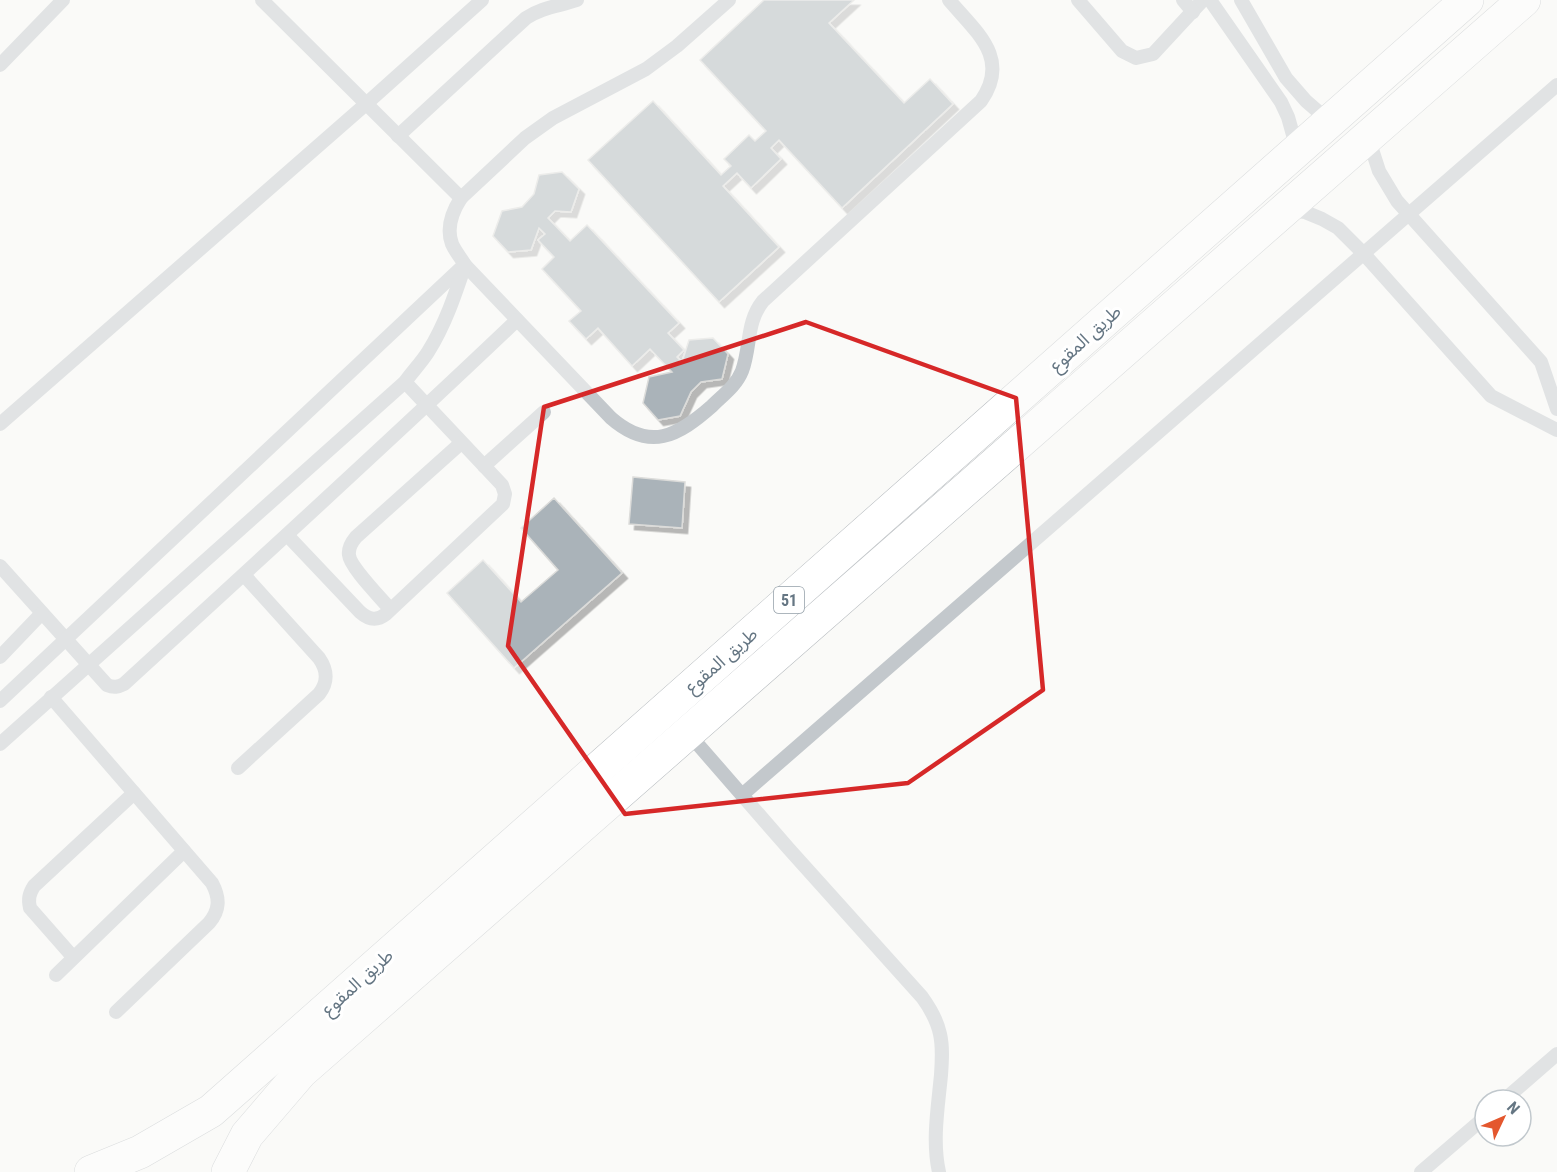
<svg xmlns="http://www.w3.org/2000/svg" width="1557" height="1172" font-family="'Roboto Condensed','Noto Sans Arabic',sans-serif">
	<defs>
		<filter id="shadow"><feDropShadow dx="5.5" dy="5.5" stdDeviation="0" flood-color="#0004"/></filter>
	</defs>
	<rect width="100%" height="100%" fill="#fafaf8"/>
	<!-- building -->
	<g fill="#aab3b9" stroke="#dcdcda" stroke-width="1.5" filter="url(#shadow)">
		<path d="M764 0H854L829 23 904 103 930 79 953 104 842 208 779 140 771 148 781 159 751 188 737 173 723 186 779 247 719 302 588 160 653 101 721 175 731 166 724 159 749 135 755 141 766 131 700 60Z"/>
		<path d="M562 172 579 189 571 212 555 211 548 218 570 241 587 225 679 323 668 333 684 350 677 357 682 362 689 340 713 338 728 354 722 379 701 382 691 392 680 416 658 420 643 403 649 377 672 372 650 349 632 366 598 328 586 339 569 321 581 311 542 269 554 257 538 240 545 234 539 228 531 250 508 252 493 236 502 211 522 207 534 194 539 175Z"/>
		<path d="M633 477 685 482 682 528 629 524Z"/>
		<path d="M554 498 622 573 514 668 447 593 483 560 521 602 558 570 521 528Z"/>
	</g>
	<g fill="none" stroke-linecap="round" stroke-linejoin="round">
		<defs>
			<g id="primary">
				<path d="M91 1172 140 1152 211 1111 1467 0"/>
				<path d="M228 1172 247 1135 301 1072 1524 0"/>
			</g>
		</defs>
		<!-- primary casing -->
		<use href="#primary" stroke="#b5babe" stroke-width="34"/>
		<!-- service -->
		<g stroke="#c3c8cc" stroke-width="14">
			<path d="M262 0 461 198"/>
			<path d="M729 0 677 46 646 69 553 118 525 138 461 198C452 212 446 228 452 244 455 251 461 258 465 265L611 418C650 452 678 436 712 406 723 395 736 386 742 371 751 347 746 322 763 301L981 101C1011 58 976 32 949 0"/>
			<path d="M1078 0 1122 51 1136 58 1153 54 1203 0"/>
			<path d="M1183 0 1193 12"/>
			<path d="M1210 0 1281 102 1288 117 1297 149"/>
			<path d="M1241 0 1286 78 1306 101 1329 121"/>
			<path d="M0 65 63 0"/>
			<path d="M398 136 526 18C542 7 560 6 577 0"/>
			<path d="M1368 137 1379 171 1397 201 1541 362 1557 409"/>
			<path d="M1289 210 1305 212 1322 219 1338 228 1364 254 1491 396 1557 430"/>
			<path d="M0 424 366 104 482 0"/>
			<path d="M484 466 544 412"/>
			<path d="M287 535 360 612C369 620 377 621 386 614L503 504 505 494 502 485 405 382"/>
			<path d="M0 566 107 685C114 688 118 687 124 684 256 563 388 443 517 320"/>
			<path d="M390 609C381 598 350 567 349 555 348 548 351 543 356 537L461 443"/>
			<path d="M0 657 42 613"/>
			<path d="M51 697 212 883C220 898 220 910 209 923L116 1012"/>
			<path d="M0 701 463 266"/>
			<path d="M688 733 789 849 922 997C930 1008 937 1020 940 1034 943 1047 942 1061 941 1075 938 1107 932 1141 939 1172"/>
			<path d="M0 744 405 382C412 372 421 363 428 352 445 325 455 295 465 265"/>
			<path d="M238 768 319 694C328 682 328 671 319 658L244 575"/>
			<path d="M742 795 1557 85"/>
			<path d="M73 957 30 908C28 899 29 894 34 886L134 793"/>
			<path d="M56 975 184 851"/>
			<path d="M1504 1100 1557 1054"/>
			<path d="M1421 1172 1485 1117"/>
		</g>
		<!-- primary -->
		<use href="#primary" stroke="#fff" stroke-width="33"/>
	</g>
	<!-- marked area -->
	<path d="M0 0H1557V1172H0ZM806 322 1016 398 1043 690 908 783 625 814 508 646 544 407Z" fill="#fafaf8" fill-opacity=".55" fill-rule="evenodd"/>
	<path fill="none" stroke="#d62828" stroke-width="4.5" stroke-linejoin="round" d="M806 322 1016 398 1043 690 908 783 625 814 508 646 544 407Z"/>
	<g text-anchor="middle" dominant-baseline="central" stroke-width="6" stroke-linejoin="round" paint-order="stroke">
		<!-- shield labels -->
		<rect fill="#fff" stroke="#939fa8" stroke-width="1.5" x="774" y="587" width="30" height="26" rx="4.5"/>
		<g font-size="16" font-weight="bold" fill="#657683">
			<text x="789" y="600">51</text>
		</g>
		<!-- street labels -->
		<g font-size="18" fill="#657683" stroke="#fff">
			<text transform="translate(1085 338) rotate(-42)">طريق المقوع</text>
			<text transform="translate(721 660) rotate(-41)">طريق المقوع</text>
			<text transform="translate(357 982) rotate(-42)">طريق المقوع</text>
		</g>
	</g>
	<!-- north arrow -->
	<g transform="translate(1503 1118) rotate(46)"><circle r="28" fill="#ffffff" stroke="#c1c8cd" stroke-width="1.5"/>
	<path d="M0-4.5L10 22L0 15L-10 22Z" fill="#e4572e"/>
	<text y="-9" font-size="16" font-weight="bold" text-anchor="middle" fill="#657683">N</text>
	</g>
</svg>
